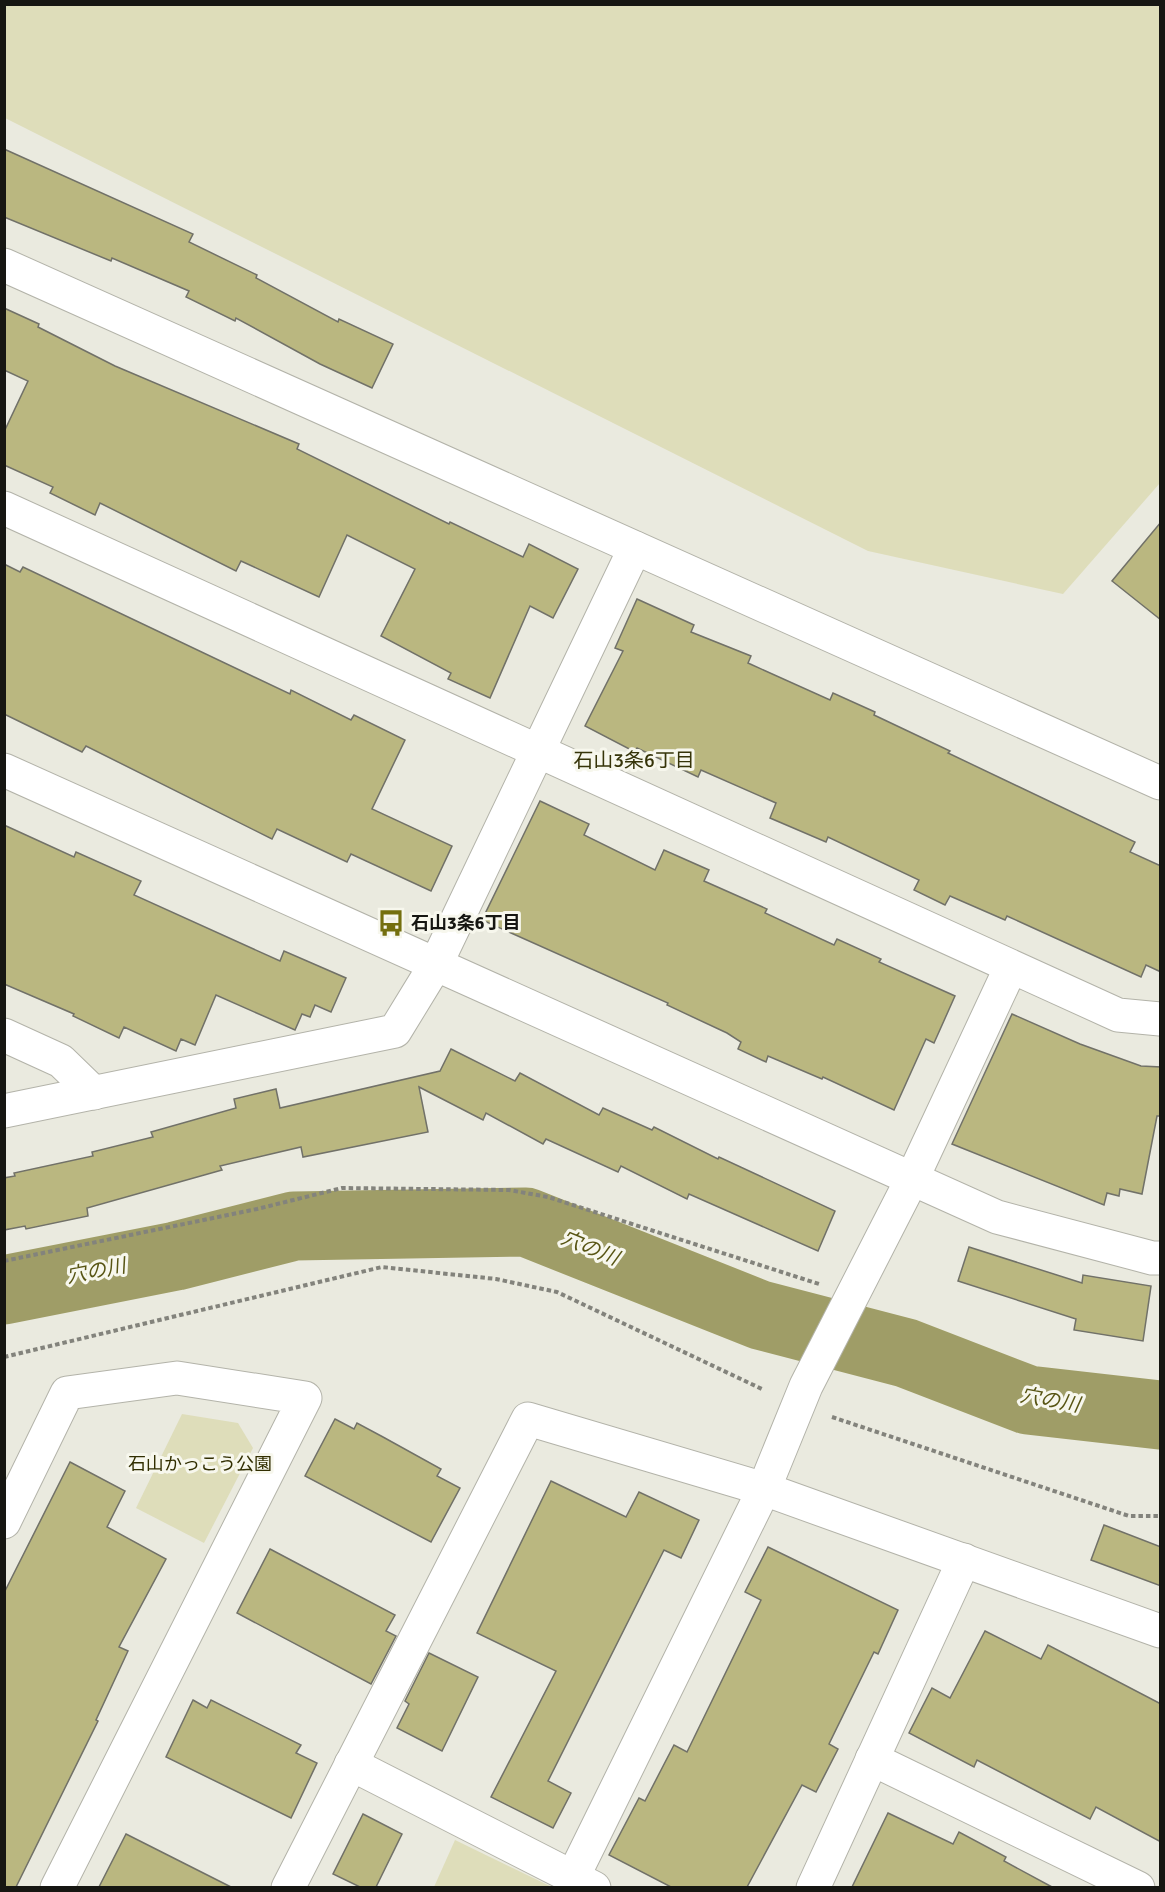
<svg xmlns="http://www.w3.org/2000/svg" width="1165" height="1892" font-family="Signika,'Noto Sans JP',sans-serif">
	<rect width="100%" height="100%" fill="#eaeadf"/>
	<!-- green -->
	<g fill="#deddba">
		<path d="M4 5H1160V483L1063 594 868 551 5 118Z"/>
		<path d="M182 1414 238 1423 253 1448 204 1543 136 1508Z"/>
		<path d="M455 1840 552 1887H434Z"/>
	</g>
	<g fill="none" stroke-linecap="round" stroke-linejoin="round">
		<!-- river -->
		<path stroke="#9f9d67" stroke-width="69" d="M4 1290 176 1256 294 1226 526 1222 760 1315 906 1353 1028 1400 1160 1415"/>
	</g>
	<!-- building -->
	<g fill="#bab780" stroke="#717168" stroke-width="1.5">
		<path d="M4 149 193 234 189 242 257 275 256 278 338 322 339 319 393 344 372 388 320 364 236 318 235 321 186 297 189 291 112 258 111 261 4 217Z"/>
		<path d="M4 308 39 324 38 327 115 366 299 444 297 449 449 524 450 522 523 557 529 544 578 569 553 618 530 606 490 698 448 679 451 673 381 636 415 569 347 535 319 597 241 561 236 571 100 503 95 515 50 493 53 487 4 465V432L28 381 4 370Z"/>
		<path d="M1161 522V620L1112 581Z"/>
		<path d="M4 564 20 572 23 567 290 694 291 690 351 720 354 715 405 740 372 809 452 846 431 891 351 854 347 862 277 829 272 839 86 746 82 752 4 714Z"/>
		<path d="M637 599 694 625 691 632 751 656 748 663 830 700 833 693 875 712 874 715 950 751 948 753 1135 842 1130 852 1161 866V972L1146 965 1141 977 1007 916 1005 920 950 896 945 905 914 890 919 880 828 837 826 842 770 818 776 803 701 770 698 777 637 748 635 752 585 726 623 651 615 648Z"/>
		<path d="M540 801 589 824 584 835 655 870 664 850 709 870 704 881 767 909 765 913 834 945 837 939 881 959 879 962 955 996 934 1043 926 1039 894 1110 823 1077 822 1079 768 1056 766 1062 738 1049 741 1042 727 1033 667 1005 668 1003 482 920Z"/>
		<path d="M4 825 74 857 76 852 141 881 134 895 280 961 284 951 346 978 331 1012 315 1005 310 1017 302 1014 295 1030 216 995 195 1045 181 1039 176 1051 124 1027 119 1038 73 1016 74 1014 4 984Z"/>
		<path d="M1012 1014 1080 1044 1141 1066 1161 1067V1116H1157L1142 1194 1120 1189 1119 1196 1107 1193 1104 1205 952 1144Z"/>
		<path d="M451 1049 515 1081 520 1073 599 1115 603 1108 652 1130 654 1127 718 1159 719 1157 835 1211 818 1251 689 1194 687 1199 621 1166 618 1172 546 1139 543 1144 486 1113 483 1120 419 1087 428 1132 303 1157 301 1147 220 1166 222 1170 87 1208 88 1216 26 1229 25 1226 4 1230V1178L15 1176 14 1173 93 1156 92 1152 153 1137 151 1132 236 1108 234 1099 276 1089 280 1108 440 1071Z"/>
		<path d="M969 1247 1082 1283 1083 1275 1151 1286 1143 1341 1074 1330 1076 1319 958 1281Z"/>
		<path d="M335 1419 354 1429 357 1423 383 1437 441 1469 437 1476 460 1488 431 1542 305 1476Z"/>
		<path d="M70 1462 125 1491 107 1527 166 1559 119 1647 128 1651 96 1720 98 1721 16 1887H4V1593Z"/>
		<path d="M551 1481 626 1517 639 1492 699 1520 681 1558 664 1550 548 1781 571 1793 553 1828 491 1797 556 1671 477 1633Z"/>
		<path d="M1104 1525 1161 1547V1586L1091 1560Z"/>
		<path d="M768 1547 898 1610 878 1654 874 1652 829 1744 838 1749 816 1792 802 1785 747 1887H671L609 1855 639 1798 645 1801 674 1745 687 1752 761 1600 745 1592Z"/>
		<path d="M270 1549 395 1615 386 1631 396 1636 371 1684 237 1613Z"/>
		<path d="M985 1631 1041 1659 1048 1645 1161 1704V1842L1096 1807 1090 1819 977 1760 974 1767 909 1733 932 1688 950 1698Z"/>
		<path d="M429 1653 478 1677 442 1751 397 1728 409 1704 405 1701Z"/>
		<path d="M193 1700 207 1708 211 1700 301 1745 296 1753 317 1763 291 1818 166 1757Z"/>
		<path d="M888 1813 953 1844 959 1832 1006 1857 1004 1861 1052 1887H852Z"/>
		<path d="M363 1814 402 1834 376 1887H360L333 1874Z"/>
		<path d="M126 1834 231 1887H99Z"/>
	</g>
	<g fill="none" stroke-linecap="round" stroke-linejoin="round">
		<defs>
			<g id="street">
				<path d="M4 265 1160 783"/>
				<path d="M4 508 1118 1015 1160 1019"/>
				<path d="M4 770 997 1217 1152 1258H1160"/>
				<path d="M4 1035 61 1061 94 1093"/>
				<path d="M4 1111 395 1031 436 964 635 548"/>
				<path d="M4 1522 67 1393 177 1378 305 1398 57 1888"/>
				<path d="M872 1759 1138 1888"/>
				<path d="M351 1764 594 1888"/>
				<path d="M573 1877 764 1489 806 1386 912 1179 1011 967"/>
				<path d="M288 1888 528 1419 764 1489 1160 1631"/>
				<path d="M813 1888 964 1560"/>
			</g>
		</defs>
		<!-- street casing -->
		<use href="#street" stroke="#b3b3a9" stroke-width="35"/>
		<!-- path -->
		<g stroke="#83837c" stroke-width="4" stroke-dasharray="4.5 3" stroke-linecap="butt">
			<path d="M4 1261 257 1209 342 1188 509 1190 548 1197 819 1284"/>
			<path d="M4 1357 382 1267 496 1279 557 1292 764 1390"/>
			<path d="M832 1417 1129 1516H1160"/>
		</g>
		<!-- street -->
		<use href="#street" stroke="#fff" stroke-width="33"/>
	</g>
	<!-- icons -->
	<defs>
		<symbol id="bus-bare" viewBox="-9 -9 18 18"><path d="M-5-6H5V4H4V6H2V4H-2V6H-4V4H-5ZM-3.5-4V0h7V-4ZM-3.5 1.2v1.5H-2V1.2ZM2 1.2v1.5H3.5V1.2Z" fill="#746f0e" stroke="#f7f7ed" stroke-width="2.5" paint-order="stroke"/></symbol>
	</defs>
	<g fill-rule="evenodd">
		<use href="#bus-bare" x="372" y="904" width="38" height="38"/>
	</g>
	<g text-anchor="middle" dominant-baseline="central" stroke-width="6" stroke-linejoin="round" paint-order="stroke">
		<!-- poi labels -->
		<g font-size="18" font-weight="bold" fill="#161612" stroke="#f7f7ed" text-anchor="start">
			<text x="411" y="923">石山3条6丁目</text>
		</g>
		<!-- park labels -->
		<g font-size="18" fill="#312e01" stroke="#f7f7ed">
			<text x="200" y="1464">石山かっこう公園</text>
		</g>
		<!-- neighbourhood labels -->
		<g font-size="20" fill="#363409" stroke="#f7f7ed">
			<text x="634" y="760">石山3条6丁目</text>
		</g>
		<!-- water labels -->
		<g font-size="20" font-style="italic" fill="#585514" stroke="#f7f7ed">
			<text transform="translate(590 1248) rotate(22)">穴の川</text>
			<text transform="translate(96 1271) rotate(-11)">穴の川</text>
			<text transform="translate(1050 1400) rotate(10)">穴の川</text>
		</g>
	</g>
	<!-- border -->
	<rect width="1165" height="1892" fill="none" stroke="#161612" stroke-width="12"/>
</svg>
